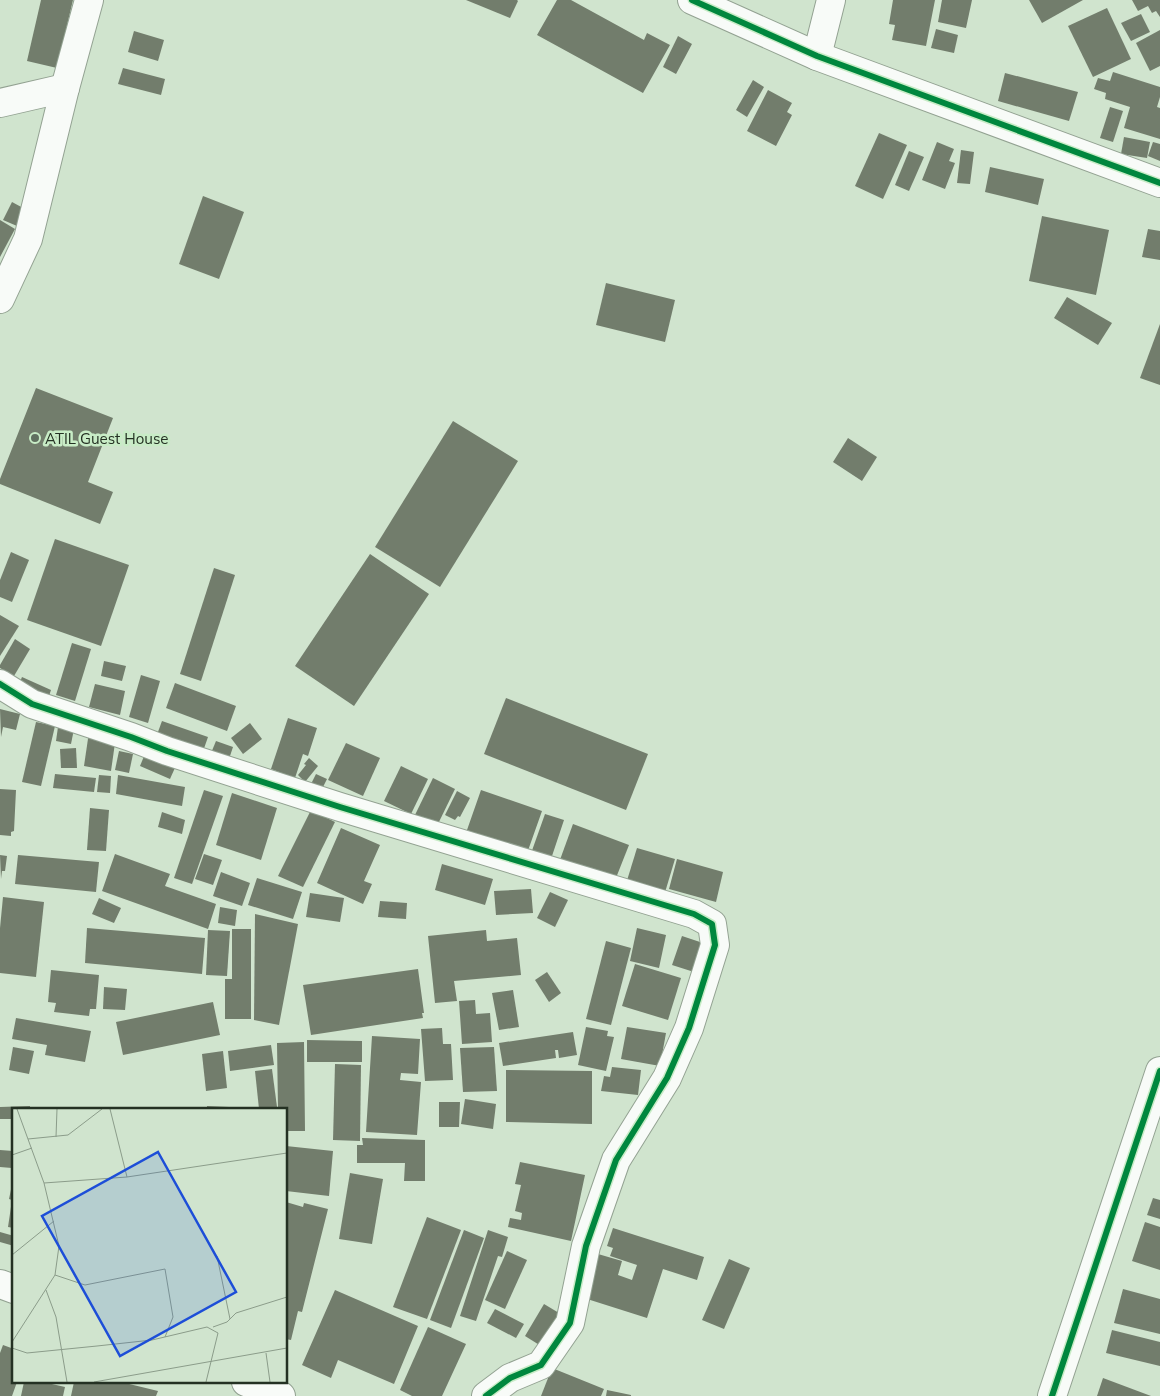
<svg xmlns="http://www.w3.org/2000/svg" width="1160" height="1396" font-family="Mulish,sans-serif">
	<rect width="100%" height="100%" fill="#d0e4ce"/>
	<!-- building -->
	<g fill="#727d6c">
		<path d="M41 0H73L57 68 27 61Z"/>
		<path d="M466 0H517L518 1 510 18Z"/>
		<path d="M557 0H571L644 40 647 33 670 45 643 93 537 35Z"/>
		<path d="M893 0H935L926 46 892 40 895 25 889 24Z"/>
		<path d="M942 0H972L966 28 938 22Z"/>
		<path d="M1029 0H1083L1042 23Z"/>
		<path d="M1132 0H1160V17L1156 11 1152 13 1148 6 1138 11Z"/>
		<path d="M1107 8 1131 59 1093 77 1068 26Z"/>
		<path d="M1141 14 1150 32 1131 41 1121 23Z"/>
		<path d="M936 29 958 35 954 53 931 48Z"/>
		<path d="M1160 30V66L1150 71 1136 43Z"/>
		<path d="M134 31 164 40 158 61 128 52Z"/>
		<path d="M678 36 692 44 676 74 663 67Z"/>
		<path d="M123 68 165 79 161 95 118 84Z"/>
		<path d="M1113 72 1160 87V97L1157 107 1160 108V139L1124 128 1130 107 1105 99 1106 93 1094 89 1098 78 1110 81Z"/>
		<path d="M1005 73 1078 92 1069 121 998 101Z"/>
		<path d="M753 80 764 87 747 117 736 110Z"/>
		<path d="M768 90 792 103 787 112 792 115 776 146 747 131Z"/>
		<path d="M1110 107 1123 111 1113 142 1100 138Z"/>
		<path d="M879 133 907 145 883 199 855 186Z"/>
		<path d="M1124 137 1150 142 1147 158 1121 154Z"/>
		<path d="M937 142 954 149 949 161 955 163 945 189 922 180Z"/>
		<path d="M1153 142 1160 144V161L1148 156Z"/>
		<path d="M961 150 974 152 970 184 957 183Z"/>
		<path d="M909 151 924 157 909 191 895 185Z"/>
		<path d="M990 167 1044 179 1038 205 985 192Z"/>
		<path d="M203 196 244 212 219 279 179 264Z"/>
		<path d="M12 202 25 209 17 226 3 220Z"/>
		<path d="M1042 216 1109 230 1096 295 1029 281Z"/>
		<path d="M0 220 15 229 0 257Z"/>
		<path d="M1148 229 1160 231V260L1142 257Z"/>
		<path d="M606 283 675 300 665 342 596 325Z"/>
		<path d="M1067 297 1112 323 1098 345 1054 318Z"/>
		<path d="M1160 324V385L1140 378Z"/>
		<path d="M36 388 113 418 88 482 113 492 100 524 0 484V479Z"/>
		<path d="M453 421 518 461 440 587 375 547Z"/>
		<path d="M848 438 877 457 862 481 833 462Z"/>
		<path d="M55 539 129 565 101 646 27 620Z"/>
		<path d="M11 552 29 560 12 602 0 597V580Z"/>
		<path d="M370 554 429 594 354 706 295 666Z"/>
		<path d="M214 568 235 575 201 681 180 674Z"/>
		<path d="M0 615 19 626 0 656Z"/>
		<path d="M15 639 30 649 14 676 0 668V665Z"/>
		<path d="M72 643 91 649 75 701 56 695Z"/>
		<path d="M104 661 126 666 122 681 101 676Z"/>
		<path d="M141 675 160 681 148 723 129 717Z"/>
		<path d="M22 677 51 690 47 702 17 689Z"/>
		<path d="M175 683 236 706 227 731 166 708Z"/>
		<path d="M95 684 125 691 120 715 89 707Z"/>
		<path d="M506 698 648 754 626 810 484 754Z"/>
		<path d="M0 709 20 714 16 730 3 727 1 737Z"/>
		<path d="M288 718 317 728 308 756 303 754 295 778 271 769Z"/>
		<path d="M162 721 208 737 201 757 155 740Z"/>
		<path d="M36 722 55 726 41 786 22 782Z"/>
		<path d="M250 723 262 739 243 754 231 738Z"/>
		<path d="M58 727 74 729 71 744 56 741Z"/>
		<path d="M89 732 116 736 111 771 84 766Z"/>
		<path d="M216 741 233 747 227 765 209 758Z"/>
		<path d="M346 743 380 758 363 796 328 780Z"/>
		<path d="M76 748 77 768H61L60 749Z"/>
		<path d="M147 749 178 761 170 779 140 766Z"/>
		<path d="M119 751 133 754 129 773 115 770Z"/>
		<path d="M309 758 318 766 305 782 298 775 306 765 304 764Z"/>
		<path d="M401 766 428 779 411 814 384 801Z"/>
		<path d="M55 774 96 778 94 792 53 788Z"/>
		<path d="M316 774 327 779 322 789 311 784Z"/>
		<path d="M99 775 111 776 110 793 97 792Z"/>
		<path d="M118 775 185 787 182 806 116 794Z"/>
		<path d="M433 778 455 789 436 828 414 817Z"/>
		<path d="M0 789 16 790 14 831 11 832V836L0 835Z"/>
		<path d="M204 790 223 796 192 884 174 878Z"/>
		<path d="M481 790 542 811 525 859 473 840 475 833 467 830Z"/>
		<path d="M457 791 470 798 460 817 458 816 455 820 445 815Z"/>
		<path d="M232 793 277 808 261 860 216 845Z"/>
		<path d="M90 808 109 810 106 851 87 850Z"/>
		<path d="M311 810 335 822 303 887 278 876Z"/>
		<path d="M162 812 185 820 182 834 158 827Z"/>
		<path d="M545 814 564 820 549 865 529 859Z"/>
		<path d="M573 824 629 845 612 888 557 868Z"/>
		<path d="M341 828 380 845 364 881 372 884 363 904 317 883Z"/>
		<path d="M637 848 675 859 663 899 625 887Z"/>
		<path d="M115 854 170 874 165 886 216 904 208 929 102 891Z"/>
		<path d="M204 854 222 860 213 885 195 879Z"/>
		<path d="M0 855 7 856 5 871H2L1 879Z"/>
		<path d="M18 855 99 862 96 892 15 884Z"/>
		<path d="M677 859 723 872 716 902 669 889Z"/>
		<path d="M442 864 493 879 485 905 435 890Z"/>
		<path d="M221 872 250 883 242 906 213 896Z"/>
		<path d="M257 878 302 892 293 919 248 905Z"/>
		<path d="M531 889 533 913 496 915 494 891Z"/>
		<path d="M550 892 568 900 555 927 537 918Z"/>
		<path d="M310 893 344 898 340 922 306 917Z"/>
		<path d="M3 897 44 902 36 977 0 973V928Z"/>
		<path d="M99 898 121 908 114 923 92 914Z"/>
		<path d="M380 901 407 903 406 919 378 917Z"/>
		<path d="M220 907 237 910 235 926 218 923Z"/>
		<path d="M255 914 298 924 279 1025 254 1020Z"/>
		<path d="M87 928 205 938 202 974 85 963Z"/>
		<path d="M637 928 666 935 659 968 630 961Z"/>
		<path d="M232 929H251V1019H225V979H232Z"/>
		<path d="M208 930 230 931 227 976 206 975Z"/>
		<path d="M486 930 487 941 517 938 521 975 454 981 457 1001 435 1003 428 936Z"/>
		<path d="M682 936 703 943 694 972 672 965Z"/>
		<path d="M606 941 631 948 611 1025 586 1019Z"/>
		<path d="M635 964 681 978 668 1020 622 1006Z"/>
		<path d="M418 969 424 1013H422L423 1018 311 1035 303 985Z"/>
		<path d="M51 970 99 975 96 1009H90L89 1016 54 1012 56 1003 48 1002Z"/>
		<path d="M547 972 561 993 549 1002 535 980Z"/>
		<path d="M104 987 127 989 125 1010 103 1009Z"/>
		<path d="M513 990 519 1027 499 1030 492 993Z"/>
		<path d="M475 1000 476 1014 490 1013 492 1042 462 1044 459 1001Z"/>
		<path d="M213 1002 220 1035 123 1055 116 1022Z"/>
		<path d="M16 1018 91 1031 85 1062 45 1055 47 1045 12 1039Z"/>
		<path d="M586 1027 608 1031 607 1036 614 1037 606 1071 578 1065Z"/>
		<path d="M627 1027 666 1033 660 1066 621 1059Z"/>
		<path d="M442 1028 443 1044H451L453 1080 425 1081 421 1029Z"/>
		<path d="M573 1032 577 1055 559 1058 558 1050H555L556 1058 503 1066 499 1043Z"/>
		<path d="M372 1036 420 1039 418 1074 401 1073 400 1080 421 1082 417 1135 366 1132Z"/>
		<path d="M307 1040 362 1041V1062H307Z"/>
		<path d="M304 1042 305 1131H286V1110H278L277 1043Z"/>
		<path d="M271 1045 274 1065 230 1071 228 1051Z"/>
		<path d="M13 1047 34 1051 29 1074 9 1070Z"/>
		<path d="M494 1047 497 1091 463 1092 460 1048Z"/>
		<path d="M223 1051 227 1088 206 1091 202 1054Z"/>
		<path d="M335 1064 361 1065 360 1141 333 1140Z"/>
		<path d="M612 1067 641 1070 638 1095 601 1091 604 1076 610 1077Z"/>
		<path d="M272 1069 277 1107 259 1109 255 1071Z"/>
		<path d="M506 1070 592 1071V1124L506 1122Z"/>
		<path d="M465 1099 496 1104 493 1129 461 1124Z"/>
		<path d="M439 1102H460L459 1127H439Z"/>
		<path d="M30 1106V1110H14V1119H0V1107Z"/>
		<path d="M207 1106 229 1107V1110H207Z"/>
		<path d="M362 1138 425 1140V1181H404L405 1163H357V1145H363Z"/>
		<path d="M286 1146 333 1151 329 1196 286 1191Z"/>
		<path d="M0 1150 13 1151 12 1168 0 1167Z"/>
		<path d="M520 1162 585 1175 571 1241 508 1227 510 1218 521 1220 522 1213 515 1211 521 1185 515 1184Z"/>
		<path d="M350 1173 383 1179 372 1244 339 1239Z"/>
		<path d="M13 1180H14V1228L8 1227 12 1200 9 1199Z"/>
		<path d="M1153 1198 1160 1200V1219L1147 1215Z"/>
		<path d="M286 1202 303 1207 304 1203 328 1209 302 1312 298 1311 291 1340 286 1339Z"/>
		<path d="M427 1217 461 1230 427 1319 393 1307Z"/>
		<path d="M1145 1222 1160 1227V1270L1132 1261Z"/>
		<path d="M613 1228 704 1257 697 1280 663 1269 647 1318 584 1298 598 1254 622 1261 618 1275 632 1280 637 1265 610 1256 613 1248 607 1246Z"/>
		<path d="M464 1230 484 1238 451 1328 430 1320Z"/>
		<path d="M488 1230 508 1237 502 1257 498 1256 476 1321 460 1316Z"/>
		<path d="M0 1232 14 1236V1246L0 1242Z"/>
		<path d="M507 1251 527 1260 505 1309 485 1300Z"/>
		<path d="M729 1259 750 1268 724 1329 702 1320Z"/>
		<path d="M1123 1289 1160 1299V1334L1114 1323Z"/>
		<path d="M335 1290 418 1326 394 1384 338 1360 331 1378 302 1365Z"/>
		<path d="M544 1304 559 1313 541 1346 525 1336Z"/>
		<path d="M495 1309 524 1324 516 1338 487 1323Z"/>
		<path d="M428 1327 466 1344 442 1396H412L400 1390Z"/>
		<path d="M1112 1330 1160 1342V1366L1106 1353Z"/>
		<path d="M3 1345 14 1349V1382H17L12 1396H0V1353Z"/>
		<path d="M552 1368 604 1389 601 1396H541Z"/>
		<path d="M1103 1378 1151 1396H1097Z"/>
		<path d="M24 1382H43L65 1387 63 1396H21Z"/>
		<path d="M74 1382H121L158 1391 156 1396H71Z"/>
		<path d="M607 1390 631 1395V1396H606Z"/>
	</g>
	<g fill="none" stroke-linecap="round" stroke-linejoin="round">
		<defs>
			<g id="minor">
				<path d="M692 0 817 56 1160 183"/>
				<path d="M817 56 831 0"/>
				<path d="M0 103 65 88"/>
				<path d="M0 299 28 239 65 88 89 0"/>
				<path d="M0 684 32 704 131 737 167 751 340 807 694 914 712 924 715 945 689 1028 667 1078 616 1160 586 1246 570 1323 541 1365 510 1378 486 1396"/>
				<path d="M0 1284 14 1289"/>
				<path d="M246 1382 281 1396"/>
				<path d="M1052 1396 1160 1071"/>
			</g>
		</defs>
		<!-- minor casing -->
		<use href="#minor" stroke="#93a292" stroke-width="30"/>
		<!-- minor -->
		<use href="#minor" stroke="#f8fbf8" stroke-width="28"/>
		<defs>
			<g id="cycleway">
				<path d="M692 0 817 56 1160 183"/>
				<path d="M0 684 32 704 131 737 167 751 340 807 694 914 712 924 715 945 689 1028 667 1078 616 1160 586 1246 570 1323 541 1365 510 1378 486 1396"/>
				<path d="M1052 1396 1160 1071"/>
			</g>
		</defs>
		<!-- cycleway casing -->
		<use href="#cycleway" stroke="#c8ecc6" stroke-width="9"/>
		<!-- cycleway -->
		<use href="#cycleway" stroke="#00873e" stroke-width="6"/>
	</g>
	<!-- markers -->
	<circle fill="#60705f" stroke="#c8ecc6" stroke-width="2" cx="35" cy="438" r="5"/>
	<g text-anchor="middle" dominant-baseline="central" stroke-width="5" stroke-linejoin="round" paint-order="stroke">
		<!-- poi labels -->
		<g font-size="15" fill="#243123" stroke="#c8ecc6" text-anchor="start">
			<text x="45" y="438">ATIL Guest House</text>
		</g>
	</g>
	<!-- overview -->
	<g transform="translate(12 1108)">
		<rect width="275" height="275" fill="#d0e4ce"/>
		<path fill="none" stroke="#8b9c8a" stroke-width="1" d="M98 1 115 69M44 29 45 1M16 31 56 27 90 1M0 47 20 40M32 75 115 69 275 45M0 147 42 113M205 148 218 211M43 167 73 177 153 161 161 209 153 229M34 182 44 209 55 274M201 219 215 214 224 205 275 189M0 234 43 167 47 138 32 75 5 1M0 240 15 245 85 238 140 232 195 219 206 225 194 274M254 245 258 274M82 274 275 240"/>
		<path fill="#1d4ed8" fill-opacity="0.15" stroke="#1d4ed8" stroke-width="2.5" d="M146 44 224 184 108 248 30 108Z"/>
		<rect width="275" height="275" fill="none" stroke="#243123" stroke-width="2.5"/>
	</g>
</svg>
